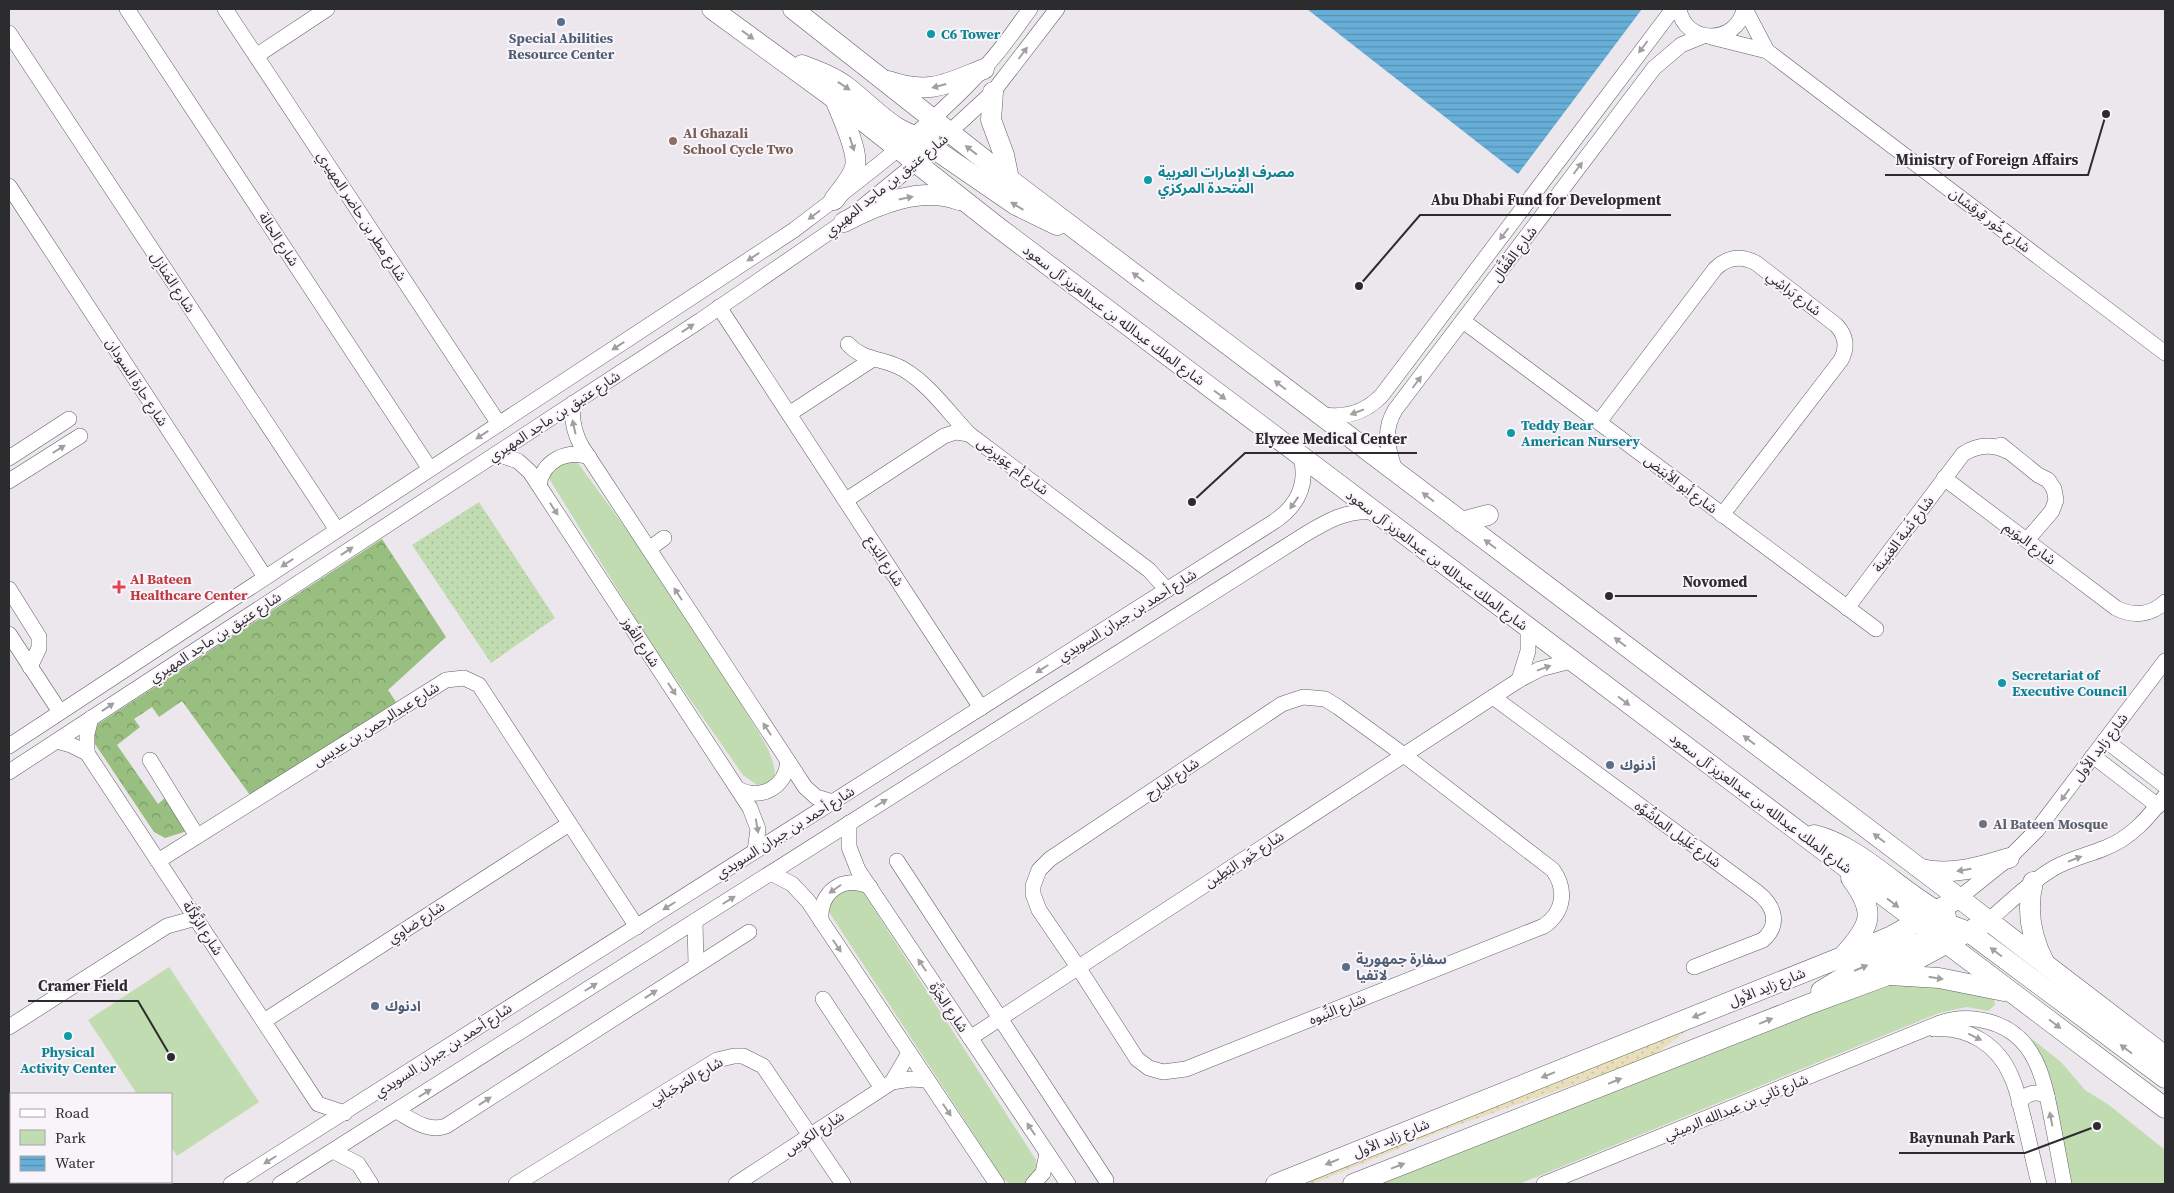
<svg xmlns="http://www.w3.org/2000/svg" width="2174" height="1193" font-family="'Source Serif 4','Noto Sans Arabic',serif">
	<defs>
		<pattern id="forest-crowns" width="20" height="18" patternUnits="userSpaceOnUse" patternTransform="scale(1.25)"><rect width="20" height="18" fill="#98be80"/><path d="M2 6a3 3 0 1 1 6 0M12 15a3 3 0 1 1 6 0" fill="none" stroke="#7c9b69"/></pattern>
		<pattern id="sand-dots" width="8" height="8" patternUnits="userSpaceOnUse" patternTransform="scale(1.25)"><rect width="8" height="8" fill="#e9dfba"/><path d="M2 2h.1M6 6h.1" fill="none" stroke="#c8c0a0" stroke-width="1.8" stroke-linecap="round"/></pattern>
		<pattern id="garden-dots" width="8" height="8" patternUnits="userSpaceOnUse" patternTransform="scale(1.25)"><rect width="8" height="8" fill="#c2dcb2"/><path d="M2 2h.1M6 6h.1" fill="none" stroke="#a7bd99" stroke-width="1.8" stroke-linecap="round"/></pattern>
		<pattern id="water-rules" width="6" height="5" patternUnits="userSpaceOnUse" patternTransform="scale(1.25)"><rect width="6" height="5" fill="#67afd8"/><path d="M0 2.5h6" fill="none" stroke="#558fb0"/></pattern>
	</defs>
	<rect width="100%" height="100%" fill="#ebe7ed"/>
	<!-- forest -->
	<path fill="url(#forest-crowns)" d="M382 539 446 637 388 690 396 702 250 795 182 701 159 717 152 707 134 719 140 727 117 745 158 804 165 798 187 831 165 838 154 832 93 741 98 724Z"/>
	<!-- sand -->
	<path fill="url(#sand-dots)" d="M1690 1028 1650 1058 1447 1129 1312 1184H1289Z"/>
	<!-- park -->
	<g fill="#c2dcb2">
		<path d="M575 459C635 541 697 623 746 712 758 732 775 754 775 777L767 784 757 785 743 775 650 642 550 480V466Z"/>
		<path d="M838 886 861 889 1036 1160 1037 1171 1026 1184H1011L1003 1179 829 912V902Z"/>
		<path d="M169 967 259 1102 177 1156 171 1147V1094H137L88 1020Z"/>
		<path d="M1897 981 1994 998 1995 1005 1988 1011 1967 1007 1939 1013 1519 1184H1370Z"/>
		<path d="M2027 1035 2061 1062 2085 1090 2109 1105 2165 1150V1184H2072L2045 1068Z"/>
	</g>
	<!-- garden -->
	<path fill="url(#garden-dots)" d="M479 502 555 618 491 663 412 545Z"/>
	<!-- water -->
	<path fill="url(#water-rules)" d="M1307 9H1642L1518 174Z"/>
	<g fill="none" stroke-linecap="round" stroke-linejoin="round">
		<defs>
			<g id="minor">
				<path d="M127 9 430 469"/>
				<path d="M225 9 499 424"/>
				<path d="M1679 9C1685 45 1737 45 1744 9"/>
				<path d="M1745 9 1767 51"/>
				<path d="M9 33 337 530"/>
				<path d="M1711 37 1767 51 2165 353"/>
				<path d="M256 56 327 9"/>
				<path d="M9 186 265 577"/>
				<path d="M719 307 981 708"/>
				<path d="M1463 321 1876 629"/>
				<path d="M848 344C863 361 884 358 903 369 929 384 949 413 969 434"/>
				<path d="M573 403C571 419 574 433 582 447L805 787 816 797 833 802"/>
				<path d="M789 414 873 359"/>
				<path d="M1319 414C1343 419 1365 413 1382 395L1673 9"/>
				<path d="M1599 422 1715 269C1727 257 1741 255 1756 263L1836 325C1846 335 1848 347 1841 360L1722 515"/>
				<path d="M2001 445 2038 475 2048 480 2054 489 2056 500 2052 511 2027 540"/>
				<path d="M496 454 518 461 530 472 750 808 758 829 755 851"/>
				<path d="M9 458 69 419"/>
				<path d="M1396 473C1388 450 1382 432 1395 410L1654 68 1681 45 1703 36"/>
				<path d="M1944 478 2116 608C2133 617 2151 615 2165 602"/>
				<path d="M9 481 80 436"/>
				<path d="M539 485C543 461 566 449 589 457"/>
				<path d="M846 500 944 436 956 432 969 434 1149 570 1167 590"/>
				<path d="M649 549 664 538"/>
				<path d="M9 589 39 637V648L30 667"/>
				<path d="M1847 608 1963 454C1977 445 1991 443 2007 451"/>
				<path d="M9 634 60 712"/>
				<path d="M1519 680 1528 651V628"/>
				<path d="M1303 697 1325 699 1338 707 1404 755 1553 870C1567 890 1564 912 1544 926L1186 1069 1163 1072 1149 1068 1137 1059 1078 967 1039 910 1033 894V886L1039 870 1050 859 1282 704Z"/>
				<path d="M1493 697 1757 892C1774 905 1781 924 1763 940L1694 967"/>
				<path d="M2105 740 2165 786"/>
				<path d="M57 741 71 745 87 753 318 1104 345 1113"/>
				<path d="M9 746 794 230C860 180 927 130 983 69 1001 51 1015 29 1030 9"/>
				<path d="M87 753V734L91 718"/>
				<path d="M2093 756 2158 806"/>
				<path d="M150 760 197 836"/>
				<path d="M9 772 701 320 844 222 916 163 993 92 1057 9"/>
				<path d="M738 789C761 801 786 787 788 761"/>
				<path d="M849 823V847L858 870 1068 1184"/>
				<path d="M158 861 446 680 464 678 479 685 637 927"/>
				<path d="M897 861 1106 1180"/>
				<path d="M771 873 792 884 808 901 997 1184"/>
				<path d="M1959 898 2009 858 2037 830 2165 661"/>
				<path d="M695 921 696 965"/>
				<path d="M821 921C819 892 843 874 870 887"/>
				<path d="M1988 921C2009 903 2030 882 2054 868 2070 859 2088 855 2105 848 2131 838 2148 818 2165 796"/>
				<path d="M823 999 882 1088"/>
				<path d="M264 1021 569 824"/>
				<path d="M9 1027 167 926 196 918"/>
				<path d="M1934 1029C1968 1026 1998 1045 2011 1076 2018 1090 2020 1106 2024 1120 2029 1142 2034 1163 2039 1184"/>
				<path d="M970 1038 1519 680 1540 669 1571 661"/>
				<path d="M892 1082 909 1053"/>
				<path d="M2019 1103C2026 1093 2036 1090 2047 1096"/>
				<path d="M396 1111C411 1119 428 1133 446 1126L749 932"/>
				<path d="M333 1151 358 1164 371 1184"/>
				<path d="M231 1184 1275 521C1298 505 1308 484 1301 457"/>
				<path d="M280 1184 1304 535C1327 521 1346 510 1373 512"/>
				<path d="M516 1184 717 1060 734 1056H743L763 1066 843 1184"/>
				<path d="M736 1184 892 1082 911 1079 926 1080"/>
				<path d="M1033 1184 1043 1173 1047 1153"/>
				<path d="M1544 1184 1940 1023C1957 1017 1973 1017 1990 1022 2036 1035 2044 1079 2052 1120 2056 1141 2060 1163 2064 1184"/>
			</g>
			<g id="major">
				<path d="M712 9 835 99 999 228 2165 1108"/>
				<path d="M793 9 1009 179 1959 898 2165 1056"/>
				<path d="M802 65C818 71 834 77 847 87 872 106 898 139 931 138"/>
				<path d="M888 81C930 95 946 84 984 69"/>
				<path d="M993 92 991 120 1004 155 1009 179"/>
				<path d="M899 149 916 146 933 148 1016 205 1057 225"/>
				<path d="M834 200C841 190 852 179 855 167 859 151 841 115 835 99"/>
				<path d="M844 222C878 204 921 186 959 200"/>
				<path d="M1461 522 1488 515"/>
				<path d="M1814 835C1861 846 1903 895 1946 916"/>
				<path d="M1921 869C1951 876 1980 867 2009 858"/>
				<path d="M2033 882C2026 911 2031 938 2045 964"/>
				<path d="M1917 922 1945 923 1969 932 2165 1078"/>
				<path d="M1845 954C1872 924 1876 912 1851 878"/>
				<path d="M1890 975 1939 978 2004 991"/>
				<path d="M1821 991 1852 972 1934 937"/>
				<path d="M1276 1184 1842 957 1892 936 1959 898"/>
				<path d="M1353 1184 1807 1005 1888 975 1988 921"/>
			</g>
		</defs>
		<!-- minor casing -->
		<use href="#minor" stroke="#625f64" stroke-width="16"/>
		<!-- major casing -->
		<use href="#major" stroke="#625f64" stroke-width="21"/>
		<!-- minor -->
		<use href="#minor" stroke="#fff" stroke-width="15"/>
		<!-- major -->
		<use href="#major" stroke="#fff" stroke-width="20"/>
	</g>
	<!-- one-way arrows -->
	<defs><path id="oneway-solid" d="M-6-.8H1V-3.2L6.5 0L1 3.2V.8H-6Z" transform="scale(1.25)"/></defs>
	<g fill="#a0a0a0">
		<use href="#oneway-solid" transform="translate(748 35) rotate(36)"/>
		<use href="#oneway-solid" transform="translate(1643 47) rotate(127)"/>
		<use href="#oneway-solid" transform="translate(1023 53) rotate(-53)"/>
		<use href="#oneway-solid" transform="translate(844 86) rotate(34)"/>
		<use href="#oneway-solid" transform="translate(939 86) rotate(165)"/>
		<use href="#oneway-solid" transform="translate(852 144) rotate(72)"/>
		<use href="#oneway-solid" transform="translate(971 150) rotate(-142)"/>
		<use href="#oneway-solid" transform="translate(1578 168) rotate(-53)"/>
		<use href="#oneway-solid" transform="translate(906 198) rotate(-11)"/>
		<use href="#oneway-solid" transform="translate(1017 206) rotate(-149)"/>
		<use href="#oneway-solid" transform="translate(814 215) rotate(143)"/>
		<use href="#oneway-solid" transform="translate(1504 234) rotate(127)"/>
		<use href="#oneway-solid" transform="translate(753 257) rotate(146)"/>
		<use href="#oneway-solid" transform="translate(1138 277) rotate(-143)"/>
		<use href="#oneway-solid" transform="translate(688 328) rotate(-33)"/>
		<use href="#oneway-solid" transform="translate(618 346) rotate(147)"/>
		<use href="#oneway-solid" transform="translate(1417 382) rotate(-53)"/>
		<use href="#oneway-solid" transform="translate(1280 385) rotate(-143)"/>
		<use href="#oneway-solid" transform="translate(1220 395) rotate(37)"/>
		<use href="#oneway-solid" transform="translate(1357 412) rotate(159)"/>
		<use href="#oneway-solid" transform="translate(574 427) rotate(-102)"/>
		<use href="#oneway-solid" transform="translate(482 435) rotate(147)"/>
		<use href="#oneway-solid" transform="translate(59 449) rotate(-32)"/>
		<use href="#oneway-solid" transform="translate(1428 497) rotate(-143)"/>
		<use href="#oneway-solid" transform="translate(1294 503) rotate(125)"/>
		<use href="#oneway-solid" transform="translate(554 509) rotate(57)"/>
		<use href="#oneway-solid" transform="translate(1490 544) rotate(-143)"/>
		<use href="#oneway-solid" transform="translate(347 551) rotate(-33)"/>
		<use href="#oneway-solid" transform="translate(287 563) rotate(147)"/>
		<use href="#oneway-solid" transform="translate(678 594) rotate(-123)"/>
		<use href="#oneway-solid" transform="translate(1620 642) rotate(-143)"/>
		<use href="#oneway-solid" transform="translate(1544 668) rotate(-20)"/>
		<use href="#oneway-solid" transform="translate(1042 669) rotate(148)"/>
		<use href="#oneway-solid" transform="translate(672 689) rotate(57)"/>
		<use href="#oneway-solid" transform="translate(1624 701) rotate(37)"/>
		<use href="#oneway-solid" transform="translate(108 707) rotate(-34)"/>
		<use href="#oneway-solid" transform="translate(767 729) rotate(-123)"/>
		<use href="#oneway-solid" transform="translate(1749 740) rotate(-143)"/>
		<use href="#oneway-solid" transform="translate(2065 795) rotate(126)"/>
		<use href="#oneway-solid" transform="translate(881 803) rotate(-32)"/>
		<use href="#oneway-solid" transform="translate(757 826) rotate(80)"/>
		<use href="#oneway-solid" transform="translate(1879 838) rotate(-143)"/>
		<use href="#oneway-solid" transform="translate(2075 859) rotate(-21)"/>
		<use href="#oneway-solid" transform="translate(1964 870) rotate(171)"/>
		<use href="#oneway-solid" transform="translate(835 889) rotate(145)"/>
		<use href="#oneway-solid" transform="translate(729 900) rotate(-32)"/>
		<use href="#oneway-solid" transform="translate(1893 903) rotate(37)"/>
		<use href="#oneway-solid" transform="translate(669 906) rotate(148)"/>
		<use href="#oneway-solid" transform="translate(837 946) rotate(56)"/>
		<use href="#oneway-solid" transform="translate(1996 952) rotate(-143)"/>
		<use href="#oneway-solid" transform="translate(922 965) rotate(-124)"/>
		<use href="#oneway-solid" transform="translate(1861 968) rotate(-23)"/>
		<use href="#oneway-solid" transform="translate(1936 978) rotate(9)"/>
		<use href="#oneway-solid" transform="translate(591 987) rotate(-32)"/>
		<use href="#oneway-solid" transform="translate(651 994) rotate(-33)"/>
		<use href="#oneway-solid" transform="translate(1699 1015) rotate(158)"/>
		<use href="#oneway-solid" transform="translate(1766 1021) rotate(-22)"/>
		<use href="#oneway-solid" transform="translate(2055 1024) rotate(37)"/>
		<use href="#oneway-solid" transform="translate(1975 1037) rotate(26)"/>
		<use href="#oneway-solid" transform="translate(2126 1049) rotate(-143)"/>
		<use href="#oneway-solid" transform="translate(1548 1075) rotate(158)"/>
		<use href="#oneway-solid" transform="translate(1615 1081) rotate(-22)"/>
		<use href="#oneway-solid" transform="translate(425 1093) rotate(-32)"/>
		<use href="#oneway-solid" transform="translate(485 1101) rotate(-33)"/>
		<use href="#oneway-solid" transform="translate(947 1110) rotate(56)"/>
		<use href="#oneway-solid" transform="translate(2051 1119) rotate(-101)"/>
		<use href="#oneway-solid" transform="translate(1031 1129) rotate(-124)"/>
		<use href="#oneway-solid" transform="translate(270 1160) rotate(148)"/>
		<use href="#oneway-solid" transform="translate(1332 1162) rotate(158)"/>
		<use href="#oneway-solid" transform="translate(1398 1166) rotate(-21)"/>
	</g>
	<!-- markers -->
	<g fill="#5c6f8a" stroke="#f8f4fa" stroke-width="2">
		<circle cx="561" cy="22" r="5"/>
		<circle cx="1610" cy="765" r="5"/>
		<circle cx="1346" cy="967" r="5"/>
		<circle cx="375" cy="1006" r="5"/>
	</g>
	<g fill="#0f9aa8" stroke="#f8f4fa" stroke-width="2">
		<circle cx="931" cy="34" r="5"/>
		<circle cx="1148" cy="180" r="5"/>
		<circle cx="1511" cy="433" r="5"/>
		<circle cx="2002" cy="683" r="5"/>
		<circle cx="68" cy="1036" r="5"/>
	</g>
	<circle fill="#8d6e63" stroke="#f8f4fa" stroke-width="2" cx="673" cy="141" r="5"/>
	<path fill="#e0444e" stroke="#f8f4fa" stroke-width="2" d="M116.5 579.5h5v5h5v5h-5v5h-5v-5h-5v-5h5z"/>
	<circle fill="#6b7280" stroke="#f8f4fa" stroke-width="2" cx="1983" cy="824" r="5"/>
	<g text-anchor="middle" dominant-baseline="central" stroke-width="4" stroke-linejoin="round" paint-order="stroke">
		<!-- culture labels -->
		<g font-size="14" font-weight="bold" fill="#0d838f" stroke="#f8f4fa" text-anchor="start">
			<text x="941" y="34">C6 Tower</text>
			<text x="1158" y="172">مصرف الإمارات العربية<tspan x="1158" dy="16">المتحدة المركزي</tspan></text>
			<text x="1521" y="425">Teddy Bear<tspan x="1521" dy="16">American Nursery</tspan></text>
			<text x="2012" y="675">Secretariat of<tspan x="2012" dy="16">Executive Council</tspan></text>
			<text x="68" y="1052" text-anchor="middle">Physical<tspan x="68" dy="16">Activity Center</tspan></text>
		</g>
		<!-- service labels -->
		<g font-size="14" font-weight="bold" fill="#4e5e75" stroke="#f8f4fa" text-anchor="start">
			<text x="561" y="38" text-anchor="middle">Special Abilities<tspan x="561" dy="16">Resource Center</tspan></text>
			<text x="1620" y="765">أدنوك</text>
			<text x="1356" y="959">سفارة جمهورية<tspan x="1356" dy="16">لاتفيا</tspan></text>
			<text x="385" y="1006">ادنوك</text>
		</g>
		<!-- education labels -->
		<g font-size="14" font-weight="bold" fill="#785e54" stroke="#f8f4fa" text-anchor="start">
			<text x="683" y="133">Al Ghazali<tspan x="683" dy="16">School Cycle Two</tspan></text>
		</g>
		<!-- street labels -->
		<g font-size="14" fill="#2c2b2d" stroke="#f8f4fa">
			<text transform="translate(886 185) rotate(-39)">شارع عتيق بن ماجد المهيري</text>
			<text transform="translate(362 216) rotate(57)">شارع مطر بن حاضر المهيري</text>
			<text transform="translate(1990 220) rotate(37)">شارع خُور قِرقِشان</text>
			<text transform="translate(279 239) rotate(57)">شارع الحالة</text>
			<text transform="translate(1514 254) rotate(-53)">شارع القُفَّال</text>
			<text transform="translate(173 282) rotate(57)">شارع المَنازِل</text>
			<text transform="translate(1794 293) rotate(37)">شارع بَراشِي</text>
			<text transform="translate(1114 315) rotate(37)">شارع الملك عبدالله بن عبدالعزيز آل سعود</text>
			<text transform="translate(137 382) rotate(57)">شارع حارة السودان</text>
			<text transform="translate(554 416) rotate(-33)">شارع عتيق بن ماجد المهيري</text>
			<text transform="translate(1013 466) rotate(37)">شارع أم عِوَيرِض</text>
			<text transform="translate(1681 484) rotate(37)">شارع أبو الأبيَض</text>
			<text transform="translate(1903 534) rotate(-53)">شارع ثَنية الغبَينة</text>
			<text transform="translate(2030 543) rotate(37)">شارع البوَيم</text>
			<text transform="translate(1437 560) rotate(37)">شارع الملك عبدالله بن عبدالعزيز آل سعود</text>
			<text transform="translate(885 561) rotate(57)">شارع البَدع</text>
			<text transform="translate(1127 615) rotate(-32)">شارع أحمد بن جبران السويدي</text>
			<text transform="translate(215 637) rotate(-33)">شارع عتيق بن ماجد المهيري</text>
			<text transform="translate(641 642) rotate(57)">شارع القُوز</text>
			<text transform="translate(376 724) rotate(-32)">شارع عبدالرحمن بن عديس</text>
			<text transform="translate(2100 747) rotate(-53)">شارع زايد الأول</text>
			<text transform="translate(1172 778) rotate(-34)">شارع اليارِح</text>
			<text transform="translate(1761 803) rotate(37)">شارع الملك عبدالله بن عبدالعزيز آل سعود</text>
			<text transform="translate(785 832) rotate(-32)">شارع أحمد بن جبران السويدي</text>
			<text transform="translate(1678 834) rotate(36)">شارع غَلِيل الماشُوَّه</text>
			<text transform="translate(1244 859) rotate(-33)">شارع خَور البَطِين</text>
			<text transform="translate(416 922) rotate(-33)">شارع ضاوِي</text>
			<text transform="translate(203 928) rotate(57)">شارع الزَّلاَّلة</text>
			<text transform="translate(1767 987) rotate(-22)">شارع زايد الأول</text>
			<text transform="translate(949 1007) rotate(56)">شارع الجَزَّة</text>
			<text transform="translate(1337 1009) rotate(-22)">شارع النِّيوه</text>
			<text transform="translate(443 1050) rotate(-33)">شارع أحمد بن جبران السويدي</text>
			<text transform="translate(686 1081) rotate(-30)">شارع المَرحَبانِي</text>
			<text transform="translate(1736 1107) rotate(-22)">شارع ثاني بن عبدالله الرميثي</text>
			<text transform="translate(814 1133) rotate(-33)">شارع الكوس</text>
			<text transform="translate(1391 1138) rotate(-22)">شارع زايد الأول</text>
		</g>
		<!-- health labels -->
		<g font-size="14" font-weight="bold" fill="#be3a42" stroke="#f8f4fa" text-anchor="start">
			<text x="130" y="579">Al Bateen<tspan x="130" dy="16">Healthcare Center</tspan></text>
		</g>
		<!-- worship labels -->
		<g font-size="14" font-weight="bold" fill="#5b616d" stroke="#f8f4fa" text-anchor="start">
			<text x="1993" y="824">Al Bateen Mosque</text>
		</g>
	</g>
	<!-- callouts -->
	<path fill="none" stroke="#2c2b2d" stroke-width="2" d="M2106 114L2088 175H1885M1359 286L1420 215H1671M1192 502L1245 453H1417M1609 596L1672 596H1757M171 1057L138 1001H28M2097 1126L2025 1153H1899"/>
	<g fill="#2c2b2d" stroke="#f8f4fa" stroke-width="2">
		<circle cx="2106" cy="114" r="5"/>
		<circle cx="1359" cy="286" r="5"/>
		<circle cx="1192" cy="502" r="5"/>
		<circle cx="1609" cy="596" r="5"/>
		<circle cx="171" cy="1057" r="5"/>
		<circle cx="2097" cy="1126" r="5"/>
	</g>
	<g font-size="15" text-anchor="middle" font-weight="bold" fill="#2c2b2d" stroke="#f8f4fa" stroke-width="4" stroke-linejoin="round" paint-order="stroke">
		<text x="1987" y="165">Ministry of Foreign Affairs</text>
		<text x="1546" y="205">Abu Dhabi Fund for Development</text>
		<text x="1331" y="444">Elyzee Medical Center</text>
		<text x="1715" y="587">Novomed</text>
		<text x="83" y="991">Cramer Field</text>
		<text x="1962" y="1143">Baynunah Park</text>
	</g>
	<!-- border -->
	<rect width="2174" height="1193" fill="none" stroke="#2c2b2d" stroke-width="20"/>
	<!-- legend -->
	<rect x="10" y="1093" width="162" height="90" fill="#f8f4fa" stroke="#a6a4a8"/>
	<rect x="20" y="1109" width="25" height="8" fill="#ffffff" stroke="#a6a4a8"/>
	<text x="55" y="1118" font-size="15" fill="#2c2b2d">Road</text>
	<rect x="20" y="1130" width="25" height="15" fill="#c2dcb2" stroke="#a6a4a8"/>
	<text x="55" y="1143" font-size="15" fill="#2c2b2d">Park</text>
	<rect x="20" y="1156" width="25" height="15" fill="url(#water-rules)" stroke="#a6a4a8"/>
	<text x="55" y="1168" font-size="15" fill="#2c2b2d">Water</text>
</svg>
